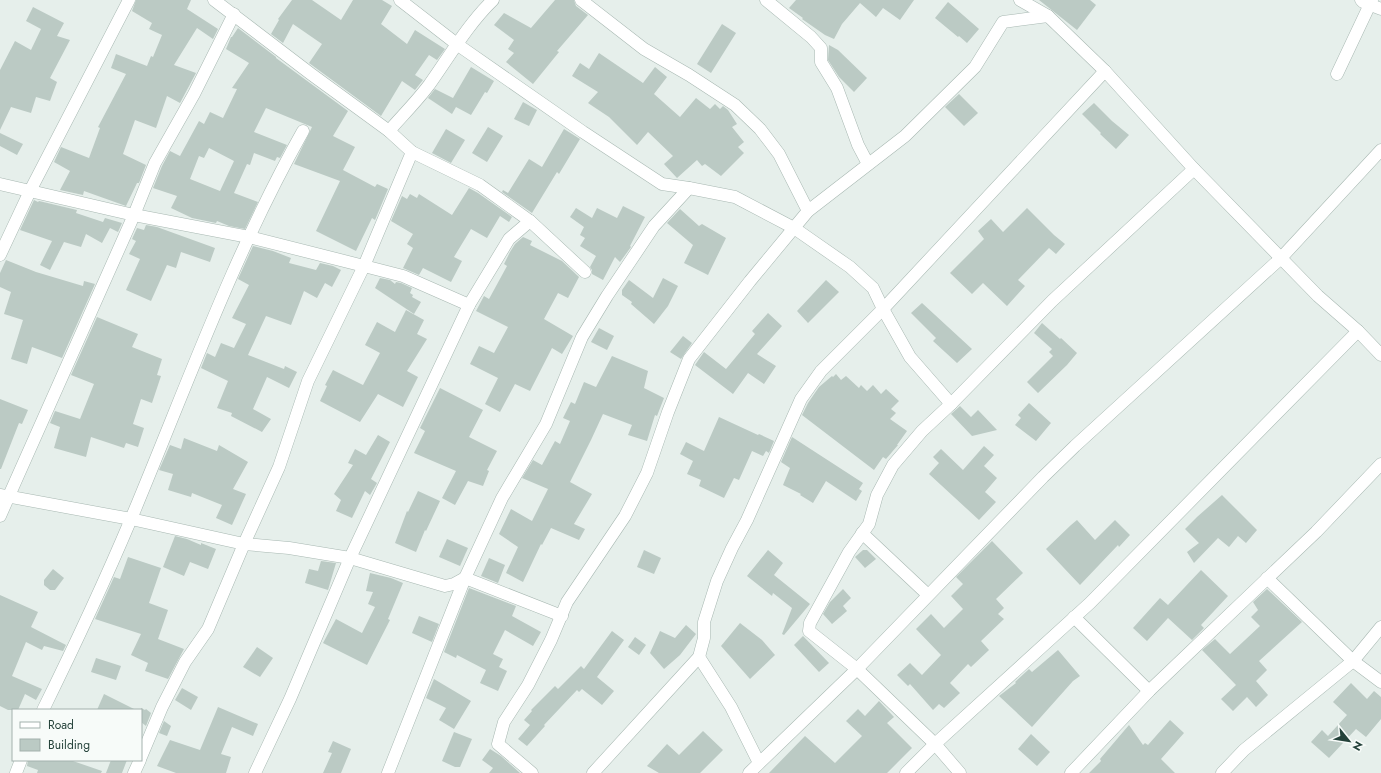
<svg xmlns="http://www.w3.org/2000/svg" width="1381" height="773" font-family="Jost,sans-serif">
	<rect width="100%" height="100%" fill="#e6efeb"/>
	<!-- building -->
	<g fill="#bbcac4" fill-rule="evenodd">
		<path d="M136 0H191L187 9 218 29 213 39 197 28 174 65 196 73 180 103 167 96 156 128 135 120 123 154 146 165 139 183H137L126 206 84 191 83 195 60 190 70 171 54 162 61 147 89 158 100 128 98 127 126 74 111 68 116 54 147 66 151 56 153 57 162 35 149 29 152 23 132 11Z"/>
		<path d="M292 0H312L341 20 353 0H382L392 6 381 24 407 44 415 30 445 49 437 60 429 55 415 75 423 80 415 90 402 81 381 116 309 63 322 44 293 24 283 43 271 34 279 20 278 19Z"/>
		<path d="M555 0H574L576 6 588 15 557 51 559 52 533 84 506 62 514 53 508 49 514 40 494 25 504 13 531 28Z"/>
		<path d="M796 0H914L900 20 883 8 876 17 860 3 842 24 834 39 825 35 802 19 803 18 789 8Z"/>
		<path d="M1039 0H1090L1096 5 1077 30Z"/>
		<path d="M948 2 979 29 967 43 959 36 958 37 935 18Z"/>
		<path d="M33 7 64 23 57 36 70 40 50 78 57 82 50 101 36 97 31 113 11 107 0 130V70L15 41 31 50 41 29 26 21Z"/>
		<path d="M722 24 736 33 711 73 697 64Z"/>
		<path d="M238 28 276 57V58L348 111 333 136 355 147 343 170 375 187 377 184 388 189 375 220 372 218 356 251 316 231 340 181 294 164 312 127 266 108 254 132 287 145 280 158 277 157 275 161 254 153 250 165 247 164 234 193 258 202 245 229 229 226 217 221 216 223 192 218 171 208 177 196 153 188 162 166 170 151 180 156 199 121 204 124 210 112 223 118 237 89 232 88 249 63 226 49 231 37H232ZM209 148 234 161 220 191 190 179 199 156 204 158Z"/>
		<path d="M829 45 838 50 867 78 854 92 839 77 828 60Z"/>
		<path d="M599 53 643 83 655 67 667 77 654 94 680 117 696 98 710 109 715 104 720 109 723 106 728 110 737 124 732 127 744 142 738 147 744 153 721 176 705 164 702 166 697 160 677 178 664 164 673 156 648 132 637 145 609 117 588 103 598 92 572 76 580 63 589 69Z"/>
		<path d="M471 67 494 81 487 93 485 92 471 115 456 107 452 114 428 98 435 89 453 98Z"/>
		<path d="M959 94 978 113 964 126 945 107Z"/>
		<path d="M523 102 537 110 529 126 514 119Z"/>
		<path d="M1094 103 1112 121 1129 135 1116 149 1100 134 1101 133 1082 114Z"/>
		<path d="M488 127 503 136 487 162 472 153Z"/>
		<path d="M446 129 465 140 451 163 432 153Z"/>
		<path d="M564 129 580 139 559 174 557 172 532 213 502 192 503 190 508 193 529 159 542 167Z"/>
		<path d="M0 133 23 144 17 155 0 146Z"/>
		<path d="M469 188 478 193 512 217 509 222 500 216 487 238 471 229 454 257 462 261 451 282 423 268 419 275 403 268 413 248 407 244 413 234 391 221 402 196 407 199 410 194 417 198 419 194 452 215Z"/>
		<path d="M34 200 38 202 39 201 77 210 76 213 103 222 105 218 122 223 118 232 110 228 102 243 86 234 81 247 64 242 50 270 40 265 52 241 20 230Z"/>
		<path d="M623 206 645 217 630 246 631 247 620 262 615 257 603 280 592 274V270L590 267 596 256 580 246 585 238 580 235 584 227 570 217 576 208 592 218 597 208 617 218Z"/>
		<path d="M1027 208 1054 235 1065 244 1056 254 1049 248 1018 280 1025 286 1007 306 983 283 972 294 950 273 984 239 978 231 991 219 1003 232Z"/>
		<path d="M680 209 699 226 702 224 726 238 708 275 684 263 693 245 667 223Z"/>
		<path d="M146 225 157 227 215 248 210 262 181 252 176 268 167 265 151 301 126 290 140 259 129 254 136 241 132 239 137 228 144 230Z"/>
		<path d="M523 237 532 241 530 245 562 261 579 277 568 298 558 293 544 319 573 336 562 354 552 348 530 391 515 384 500 412 485 404 498 378 470 364 479 346 494 353 508 327 476 311 484 296 489 299 507 266 504 264 510 252 515 244Z"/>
		<path d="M253 246 273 251 291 258 289 263 316 270 320 263 333 266 341 270 332 287 325 283 317 298 304 291 291 325 266 316 248 355 284 369 285 366 297 372 289 388 267 377 253 409 271 419 262 432 231 416 232 413 217 408 228 381 201 368 207 353 215 357 221 343 234 348 246 324 232 318 249 285 238 279Z"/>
		<path d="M6 260 36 272 83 286 84 281 95 284 62 358 32 347 27 364 11 359 23 320 4 314 11 292 0 287V273Z"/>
		<path d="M380 278 390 280 395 284 396 282 401 283 412 288 410 293 413 295 412 297 421 302 414 314 375 288Z"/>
		<path d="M663 278 678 286 668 306 654 324 631 304 632 302 622 295V290L629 280 653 298Z"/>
		<path d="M826 280 839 292 808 323 797 311Z"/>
		<path d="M922 303 972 349 957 363 933 341 936 338 911 313Z"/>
		<path d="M406 310 424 320 417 334 427 339 407 371 418 377 403 407 378 394 360 422 320 401 327 386 325 385 333 370 363 385 380 353 365 345 377 322 395 332Z"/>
		<path d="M768 313 782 326 757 354 776 366 764 384 748 373 733 394 695 365 704 352 726 369 755 334 752 331Z"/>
		<path d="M97 317 138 334 132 347 162 359 157 375 161 376 152 403 141 399 133 424 144 428 138 447 126 443 124 448 91 437 86 457 54 448 60 427 50 423 55 411 80 419 94 384 71 375Z"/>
		<path d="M1042 323 1060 339 1061 338 1077 353 1067 365 1038 393 1027 382 1053 356 1049 352 1052 349 1034 333Z"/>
		<path d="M599 328 614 336 607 350 591 342Z"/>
		<path d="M683 336 692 343 681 359 670 352Z"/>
		<path d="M612 356 648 371 644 388 664 398 657 416 655 415 647 441 628 435 632 425 603 414 591 440 570 482 592 494 574 524 585 529 579 540 551 528 542 545 541 544 523 582 506 573 518 547 499 534 511 509 532 521 548 489 522 478 533 460 542 465 555 441 560 444 570 421 563 418 571 402 575 404 584 382 596 387Z"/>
		<path d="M836 374 841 380 846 376 859 388 861 385 867 391 873 385 881 394 886 389 899 401 891 409 896 413 890 419 907 431 897 445H898L886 459 883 457 874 470 802 415 808 403 819 387 832 376 833 377Z"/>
		<path d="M440 388 483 410 469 437 497 451 487 470 489 471 483 486 468 481 455 505 442 498 456 471 414 453 425 431 420 428Z"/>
		<path d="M0 399 28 410 22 424 19 423 1 469H0Z"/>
		<path d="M1029 403 1051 423 1036 441 1015 425 1021 418 1018 415Z"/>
		<path d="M960 406 971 417 978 410 997 430 972 436 951 414Z"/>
		<path d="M719 417 758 435 759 434 774 441 769 453 766 451 763 456 752 451 739 480 734 478 724 498 699 486 701 480 687 474 693 461 680 454 686 442 704 451Z"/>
		<path d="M378 435 390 442 371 479 377 483 370 495 365 491 352 518 336 511 341 500 334 494 353 465 348 463 355 449 366 455Z"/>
		<path d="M792 437 863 483 859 489 862 491 856 501 826 481 813 503 800 495 801 494 783 485 790 468 781 462Z"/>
		<path d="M184 438 217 451 219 445 248 462 233 489 246 494 232 525 216 518 222 505 192 493 191 497 168 490 173 474 159 470 170 445 181 449Z"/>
		<path d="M984 446 994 455 984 466 997 478 985 492 996 502 979 520 929 474 939 463 933 457 941 449 963 470Z"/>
		<path d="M418 491 440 501 426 531 425 530 416 552 395 543 407 511 408 512Z"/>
		<path d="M1222 495 1257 530 1246 543 1238 536 1229 547 1218 538 1194 563 1187 552 1199 543 1185 529 1197 517Z"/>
		<path d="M1077 520 1095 540 1115 520 1130 535 1119 547 1118 545 1080 585 1046 549 1071 525Z"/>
		<path d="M175 536 187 539 201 545V543L216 549 208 569 190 562 184 576 163 567Z"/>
		<path d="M447 539 468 548 460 566 439 557Z"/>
		<path d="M992 541 1023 573 996 599 1004 608 998 614 1004 619 981 641 989 650 971 667 968 664 950 683 960 693 944 708 939 704 933 710 910 684 908 686 897 675 910 663 922 675 941 655 916 629 931 614 944 628 963 609 951 596 963 584 956 577Z"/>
		<path d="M644 550 661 558 654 574 637 567Z"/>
		<path d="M768 550 783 563 774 575 810 604 784 635 782 634 792 608 773 593 772 596 747 576Z"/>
		<path d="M863 550H867L876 559 865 568 855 557Z"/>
		<path d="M128 557 161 568 149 603 168 610 158 639 184 649 168 679 145 671 148 663 131 655 141 634 95 619 114 577 120 579Z"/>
		<path d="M489 558 505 565 498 583 481 576Z"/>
		<path d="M321 561 336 563 328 590 305 583 309 569 318 571Z"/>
		<path d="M53 569 64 578 55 590H50L44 585V580Z"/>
		<path d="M1201 570 1228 596 1201 625 1204 628 1192 640 1168 618 1147 641 1133 628 1160 598 1168 605Z"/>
		<path d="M370 573 391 578 403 583 388 619 390 620 367 665 323 643 336 619 362 633 375 607 368 604 373 592 366 591Z"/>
		<path d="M469 588 516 606 512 616 541 632 533 646 505 630 493 654 503 659 499 667 507 671 498 691 480 683 486 670 457 655 456 658 444 652Z"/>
		<path d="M843 589 851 598 843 606 847 611 832 624 823 614 830 602Z"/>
		<path d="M1267 589 1302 622 1259 661 1267 670 1256 681 1268 695 1256 707 1247 697 1233 711 1221 699 1236 685 1202 650 1215 639 1230 654 1260 626 1251 617 1258 610 1253 602Z"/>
		<path d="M0 595 38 612 31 627 66 645 63 651 44 646 42 650 26 642 12 676 42 689 36 700 25 694 18 710H8L0 706Z"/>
		<path d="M419 616 439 624 432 642 412 633Z"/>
		<path d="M740 623 762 640 775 655 750 679 721 646Z"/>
		<path d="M686 625 696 634 680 655 664 669 650 653 660 631 675 638Z"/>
		<path d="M612 631 624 640 597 677 614 691 602 705 582 689 579 692 577 690 544 725 545 726 527 746 518 739 530 725 524 720 532 711 531 710 555 686 558 689 581 666 584 669Z"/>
		<path d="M803 636 829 663 819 672 794 645Z"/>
		<path d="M635 637 646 645 639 655 628 647Z"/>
		<path d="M257 647 273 658 260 677 243 667Z"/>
		<path d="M1058 650 1080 676 1073 681 1032 727 999 696 1016 683 1015 682 1028 670 1029 669 1032 672Z"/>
		<path d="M96 658 121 666 116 680 91 672Z"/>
		<path d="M434 679 471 701 454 729 439 720 446 708 426 698Z"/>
		<path d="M1351 683 1367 699 1374 691 1381 697V719L1366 737 1356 729 1329 758 1311 742 1322 730 1328 736 1347 715 1333 702Z"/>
		<path d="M182 688 198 697 191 710 175 700Z"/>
		<path d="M104 694 136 710H97Z"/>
		<path d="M879 701 894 717 887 723 912 748 887 773H769L805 736 835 763 862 736 846 721 858 709 865 716Z"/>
		<path d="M218 707 258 724 253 736 232 727 221 754 231 757 226 773H176L157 766 170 740 200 750Z"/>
		<path d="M141 708 145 710 146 709 151 713 146 726 141 722Z"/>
		<path d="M1170 720 1184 733 1161 759 1175 773H1089L1101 761 1100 759 1129 725 1143 745 1145 743 1148 745Z"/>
		<path d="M164 721 171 726 167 736 159 733Z"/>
		<path d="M703 731 723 750 700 773H659L647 766 667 744 679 755Z"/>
		<path d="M454 732 472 739 460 767H455L442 761Z"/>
		<path d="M1031 734 1050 752 1037 766 1018 749Z"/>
		<path d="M333 741 351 749 341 773H323L332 753 328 752Z"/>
		<path d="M490 749 501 756 520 773H489L493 768 482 760Z"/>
		<path d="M28 760H70L102 771 101 773H37L38 770 27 766Z"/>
		<path d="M111 760H127L122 773H106Z"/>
	</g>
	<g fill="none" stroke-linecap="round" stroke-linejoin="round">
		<defs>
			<g id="minor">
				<path d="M214 0 311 74 389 131 412 152 480 185 530 221 585 272"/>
				<path d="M400 0 458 45 583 132 662 184 689 188 735 197 794 228 850 267 873 288 883 309 910 357 951 404"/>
				<path d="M581 0 644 49 689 75 735 105 760 129 779 154 808 211"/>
				<path d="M766 0 811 37 821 48V62L837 88 858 145 868 164"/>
				<path d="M1020 0 1048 16 1105 71 1194 169 1318 296 1358 331 1381 355"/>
				<path d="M1361 0 1363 2 1381 9"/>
				<path d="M1337 74 1372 0"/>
				<path d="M389 131C402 116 417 101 429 85 449 57 468 24 493 0"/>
				<path d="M0 184 134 215 249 237 364 266 403 276 469 305"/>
				<path d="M0 255 30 191 129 0"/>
				<path d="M0 495 131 519 244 544 289 548 350 558 445 586 454 584 465 578 562 616"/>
				<path d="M0 516 134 215 155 163 194 94 234 14"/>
				<path d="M862 533 928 595"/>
				<path d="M1267 578 1353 661 1381 682"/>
				<path d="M1074 617 1149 691"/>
				<path d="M699 657 731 707 759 763"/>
				<path d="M43 710C74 647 104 583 131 519 186 388 233 255 303 131"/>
				<path d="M141 757 162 707 185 662 208 629 244 544 279 467 308 381 364 266 412 152"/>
				<path d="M16 773 21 760"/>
				<path d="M134 773 140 760"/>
				<path d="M255 773 290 699 350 558 469 305 509 239 530 221"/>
				<path d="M388 773 465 578 502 498 546 424 582 337 607 296 654 226 689 188"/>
				<path d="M532 773 498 744 504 722 528 685 551 640 567 602 625 516 647 473 668 412 689 359 750 281 808 211 905 136 975 67 1003 22 1048 16"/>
				<path d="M593 773 699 657 704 638V622L717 581 732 548 747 520 801 399 821 371 883 309 1105 71"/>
				<path d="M749 773 857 669 1043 477 1075 446 1281 258 1381 150"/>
				<path d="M906 773 935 744 1090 603 1358 331"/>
				<path d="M960 773 935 744 857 669 809 631 810 623 849 552 869 524 877 495 893 465 922 431 951 404 1052 301 1194 169"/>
				<path d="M1071 773 1149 691 1316 532 1381 464"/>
				<path d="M1222 773 1244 750 1353 661 1381 627"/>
			</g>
		</defs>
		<!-- minor casing -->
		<use href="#minor" stroke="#a8b8b2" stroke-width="13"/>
		<!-- minor -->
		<use href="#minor" stroke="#fff" stroke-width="12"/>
	</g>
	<!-- legend -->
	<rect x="12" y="709" width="130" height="52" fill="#f7fbf9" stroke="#a3b1ad"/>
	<rect x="20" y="722" width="20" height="6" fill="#ffffff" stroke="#a3b1ad"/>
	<text x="48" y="729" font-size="12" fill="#24423a">Road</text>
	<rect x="20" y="739" width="20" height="12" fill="#bbcac4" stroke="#a3b1ad"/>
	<text x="48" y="749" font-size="12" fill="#24423a">Building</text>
	<!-- north arrow -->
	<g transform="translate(1349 741) rotate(120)" stroke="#f7fbf9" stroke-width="3" paint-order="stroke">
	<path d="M0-3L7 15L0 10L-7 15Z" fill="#24423a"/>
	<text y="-6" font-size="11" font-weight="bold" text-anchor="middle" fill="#24423a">N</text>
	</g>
</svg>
